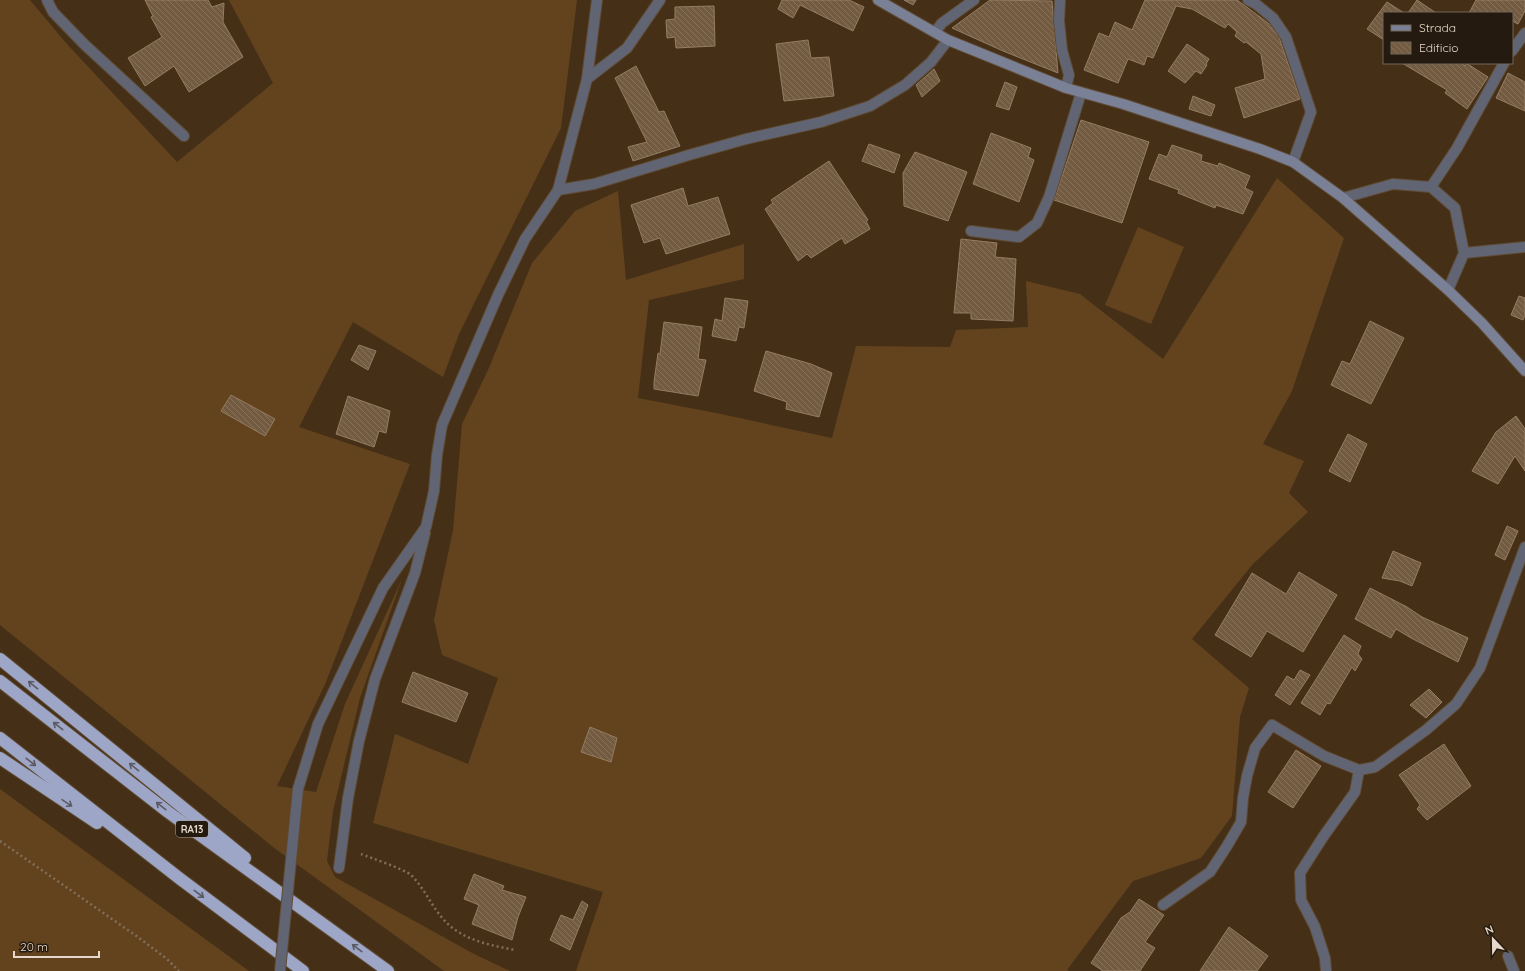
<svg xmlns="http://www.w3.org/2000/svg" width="1525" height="971" font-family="Quicksand,sans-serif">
	<defs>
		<pattern id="building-back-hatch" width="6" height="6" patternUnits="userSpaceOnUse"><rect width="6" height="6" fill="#725b41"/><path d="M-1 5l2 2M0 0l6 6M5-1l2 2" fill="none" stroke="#86725b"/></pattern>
	</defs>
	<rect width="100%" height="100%" fill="#453017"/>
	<!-- grass -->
	<g fill="#62431e">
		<path d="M0 0H30L66 43 177 162 273 83 229 0H577L561 128 459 334 443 377 353 322 299 427 410 464 326 682 277 786 316 792 345 704 402 579 360 698 333 811 327 861 335 877 474 954 510 971H444L273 847 0 625Z"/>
		<path d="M1277 178 1344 238 1292 391 1263 444 1304 461 1289 493 1308 512 1253 564 1192 639 1249 688 1240 717 1232 816 1201 858 1133 881 1067 970 1069 971H576L603 892 373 823 395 734 468 764 498 678 442 655 434 620 453 530 462 424 488 370 532 263 575 211 618 191 626 280 744 244V279L649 300 638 398 716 413 832 438 856 346 950 347 956 330 1028 327 1026 281 1080 294 1163 359Z"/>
		<path d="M1138 227 1184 247 1151 324 1105 305Z"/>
		<path d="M0 789 249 971H0Z"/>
	</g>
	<!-- building -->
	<g fill="url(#building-back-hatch)" stroke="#957c62">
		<path d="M145 0H208L212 7 224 3 223 22 243 57 189 92 174 66 145 86 128 58 162 37 151 17 153 16Z"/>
		<path d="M782 0H849L864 7 853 31 800 5 793 18 778 9Z"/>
		<path d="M904 0H916L913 5Z"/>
		<path d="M990 0 1052 1 1058 73 1003 51 952 28Z"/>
		<path d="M1145 0H1237L1240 2 1268 23 1279 37 1300 99 1244 118 1235 88 1265 79 1261 54 1246 42 1244 43 1235 36 1237 32 1228 24 1225 28 1192 9 1176 6 1153 58 1147 56 1144 65 1128 59 1118 83 1084 70 1099 33 1109 37 1115 22 1132 30Z"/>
		<path d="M1417 0 1436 13H1408Z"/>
		<path d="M1476 0H1525V11L1518 24 1512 21V13H1469Z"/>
		<path d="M1387 2 1404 13H1384V40L1367 29Z"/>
		<path d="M714 6 715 46 676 48 675 37 667 38 666 20 675 19V7Z"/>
		<path d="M808 40 811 58 829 57 834 96 784 101 776 44Z"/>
		<path d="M1187 44 1209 59 1206 64 1207 65 1201 74 1196 71 1185 83 1168 71Z"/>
		<path d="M1402 63H1461L1465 66 1466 63 1488 77 1467 109 1445 93 1447 90Z"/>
		<path d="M636 66 659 112 664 111 680 146 633 161 628 147 647 142 615 78Z"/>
		<path d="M934 69 940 81 922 97 916 85Z"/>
		<path d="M1508 73 1525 82V111L1496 98Z"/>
		<path d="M1005 82 1017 87 1009 110 996 106Z"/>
		<path d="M1193 96 1215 105 1211 116 1189 109Z"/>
		<path d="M1081 120 1149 142 1122 223 1054 200Z"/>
		<path d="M991 133 1031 148 1028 157 1034 160 1019 202 973 184Z"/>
		<path d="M869 144 900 155 894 173 862 161Z"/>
		<path d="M1172 145 1202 155 1201 161 1218 166 1219 163 1250 176 1245 188 1253 192 1243 214 1216 205 1215 208 1178 193 1179 190 1149 179 1159 154 1167 157Z"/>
		<path d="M915 152 967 172 948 221 904 206 903 173Z"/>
		<path d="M829 161 868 220 866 221 870 229 845 244 842 238 811 258 807 254 798 261 765 209 773 203 771 200Z"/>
		<path d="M683 188 688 206 718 197 730 234 666 254 660 238 644 243 631 205Z"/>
		<path d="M961 239 997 243 995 257 1016 259 1013 321 971 319V313H954Z"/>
		<path d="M1519 296 1525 298V315L1523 320 1511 315Z"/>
		<path d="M725 298 748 301 744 328 739 327 736 341 712 336 715 319 722 321Z"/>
		<path d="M1370 321 1404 338 1371 404 1331 385 1342 361 1350 364Z"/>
		<path d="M664 322 702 327 698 359 706 360 698 396 654 389V382L658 353 660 354Z"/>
		<path d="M359 345 376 351 368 370 351 360Z"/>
		<path d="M766 351 811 364 832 373 819 417 786 409 787 402 754 391Z"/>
		<path d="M231 395 275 419 265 436 221 411Z"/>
		<path d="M348 396 390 411 386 433 379 431 374 447 336 434Z"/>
		<path d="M1516 416 1525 429V471L1515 456 1498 484 1472 471 1496 432Z"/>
		<path d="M1348 434 1367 444 1350 482 1329 471Z"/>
		<path d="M1507 526 1518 531 1505 560 1495 555Z"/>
		<path d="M1393 551 1421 563 1412 586 1400 581 1382 578Z"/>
		<path d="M1299 572 1337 595 1303 652 1267 631 1251 657 1215 635 1252 573 1286 594Z"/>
		<path d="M1370 588 1407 607 1422 617 1468 638 1458 662 1411 638 1396 629 1391 638 1355 619Z"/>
		<path d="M1344 635 1361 646 1358 654 1362 659 1355 671 1352 667 1330 704 1327 703 1320 715 1301 703Z"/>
		<path d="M1300 670 1310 675 1290 705 1275 695 1287 676 1294 680Z"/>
		<path d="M413 672 468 693 456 722 402 702Z"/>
		<path d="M1429 689 1442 702 1426 718 1410 705Z"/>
		<path d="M590 727 617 738 611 762 581 752Z"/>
		<path d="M1444 744 1471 786 1427 820 1417 809 1420 805 1399 775Z"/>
		<path d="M1296 750 1321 766 1293 808 1268 792Z"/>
		<path d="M474 874 504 886 502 890 526 897 518 917 512 940 472 924 479 905 464 899Z"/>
		<path d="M1139 899 1164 915 1145 942 1155 948 1140 971H1103L1091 963 1121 918 1130 912Z"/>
		<path d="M582 901 588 905 570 950 550 940 561 915 573 920Z"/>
		<path d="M1229 927 1268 956 1257 971H1200Z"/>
	</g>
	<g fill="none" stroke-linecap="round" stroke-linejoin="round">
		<defs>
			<g id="minor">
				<path d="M47 0 53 12 85 45 184 136"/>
				<path d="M1060 0 1059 21 1062 50 1069 75 1066 88"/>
				<path d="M1248 0 1256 4 1273 18 1286 37 1311 112 1293 162"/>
				<path d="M935 32 942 23 974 0"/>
				<path d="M1512 51 1525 33"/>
				<path d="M587 79 627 48 660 0"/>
				<path d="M1431 187 1455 208 1464 253 1448 290"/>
				<path d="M558 190 594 184 689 155 746 139 821 122 870 106 905 85 931 62 948 40"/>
				<path d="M1343 198 1393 184 1431 187 1457 148 1504 63"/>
				<path d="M971 231 1019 237 1037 223 1049 197 1081 93"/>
				<path d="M1464 253 1525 247"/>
				<path d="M298 789 318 724 383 588 426 527 434 491 437 455 442 425 498 295 525 239 558 190 587 79 597 0"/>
				<path d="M339 868 348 798 359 741 375 679 415 573 425 533"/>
				<path d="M1163 905 1210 872 1227 846 1241 822 1243 798 1247 776 1255 748 1272 725 1324 756 1359 770 1375 767 1426 730 1456 704 1480 668 1525 547"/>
				<path d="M1508 956 1514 971"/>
				<path d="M1326 971 1325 958 1315 927 1301 900 1300 873 1323 837 1355 792 1359 770"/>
			</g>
			<path id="secondary" d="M878 0 948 40 1066 88 1123 104 1260 149 1293 162 1343 198 1448 290 1482 323 1525 371"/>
			<g id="motorway">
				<path d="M0 659 245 858"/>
				<path d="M0 681 168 812 388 971"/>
				<path d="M0 738 179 878 303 971"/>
				<path d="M0 758 97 823"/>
			</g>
		</defs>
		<!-- minor casing -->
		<use href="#minor" stroke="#5f4b34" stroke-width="12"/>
		<!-- secondary casing -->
		<use href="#secondary" stroke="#5f4b34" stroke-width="12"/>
		<!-- motorway casing -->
		<use href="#motorway" stroke="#5f4b34" stroke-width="14"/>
		<!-- path -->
		<g stroke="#826f5a" stroke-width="2.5" stroke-dasharray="2 3" stroke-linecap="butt">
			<path d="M0 841 135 935 167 959 179 971"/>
			<path d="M361 854C371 858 404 869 411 875 425 889 432 907 444 920 462 940 489 945 515 950"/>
		</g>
		<!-- minor -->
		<use href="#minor" stroke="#616573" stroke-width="10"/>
		<!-- secondary -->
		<use href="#secondary" stroke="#7a8095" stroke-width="10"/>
		<!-- motorway -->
		<use href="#motorway" stroke="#9ea6c7" stroke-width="12"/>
		<defs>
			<path id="minor-bridge" d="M280 971 298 789"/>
		</defs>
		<!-- minor-bridge casing -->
		<use href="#minor-bridge" stroke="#5f4b34" stroke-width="12" stroke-linecap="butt"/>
		<!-- minor-bridge -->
		<use href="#minor-bridge" stroke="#616573" stroke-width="10"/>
	</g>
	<!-- one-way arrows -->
	<defs><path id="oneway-shaft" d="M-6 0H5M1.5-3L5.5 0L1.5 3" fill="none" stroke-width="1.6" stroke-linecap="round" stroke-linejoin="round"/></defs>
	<g stroke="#5b5962">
		<use href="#oneway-shaft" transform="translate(33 685) rotate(-141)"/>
		<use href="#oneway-shaft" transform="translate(58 726) rotate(-142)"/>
		<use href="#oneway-shaft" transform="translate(31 762) rotate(38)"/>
		<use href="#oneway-shaft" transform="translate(134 767) rotate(-141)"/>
		<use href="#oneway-shaft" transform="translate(67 803) rotate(34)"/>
		<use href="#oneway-shaft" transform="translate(161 806) rotate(-142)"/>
		<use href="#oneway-shaft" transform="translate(199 894) rotate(37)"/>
		<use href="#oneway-shaft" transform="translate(357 948) rotate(-143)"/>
	</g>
	<g text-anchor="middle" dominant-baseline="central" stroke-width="3" stroke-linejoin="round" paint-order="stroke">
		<!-- shield labels -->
		<rect fill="#241a0f" stroke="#ac9f92" stroke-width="1" x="176" y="821" width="32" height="16" rx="3"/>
		<g font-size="10" font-weight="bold" fill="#e6d8ca">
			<text x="192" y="829">RA13</text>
		</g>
	</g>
	<!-- legend -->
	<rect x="1383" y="12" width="130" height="52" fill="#241a0f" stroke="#72665a"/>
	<rect x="1391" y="25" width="20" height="6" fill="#7a8095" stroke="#72665a"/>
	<text x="1419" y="32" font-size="12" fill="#e6d8ca">Strada</text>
	<rect x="1391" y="42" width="20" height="12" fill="url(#building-back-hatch)" stroke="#72665a"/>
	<text x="1419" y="52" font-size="12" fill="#e6d8ca">Edificio</text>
	<!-- north arrow -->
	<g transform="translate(1493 939) rotate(338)" stroke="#241a0f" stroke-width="3" paint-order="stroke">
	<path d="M0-3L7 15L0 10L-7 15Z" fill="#e6d8ca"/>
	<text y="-6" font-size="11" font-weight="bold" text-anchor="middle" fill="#e6d8ca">N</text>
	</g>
	<!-- scale -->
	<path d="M14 951v6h85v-6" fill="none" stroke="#e6d8ca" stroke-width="2"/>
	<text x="20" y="951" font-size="12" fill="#e6d8ca" stroke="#241a0f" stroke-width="3" paint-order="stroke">20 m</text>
</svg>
